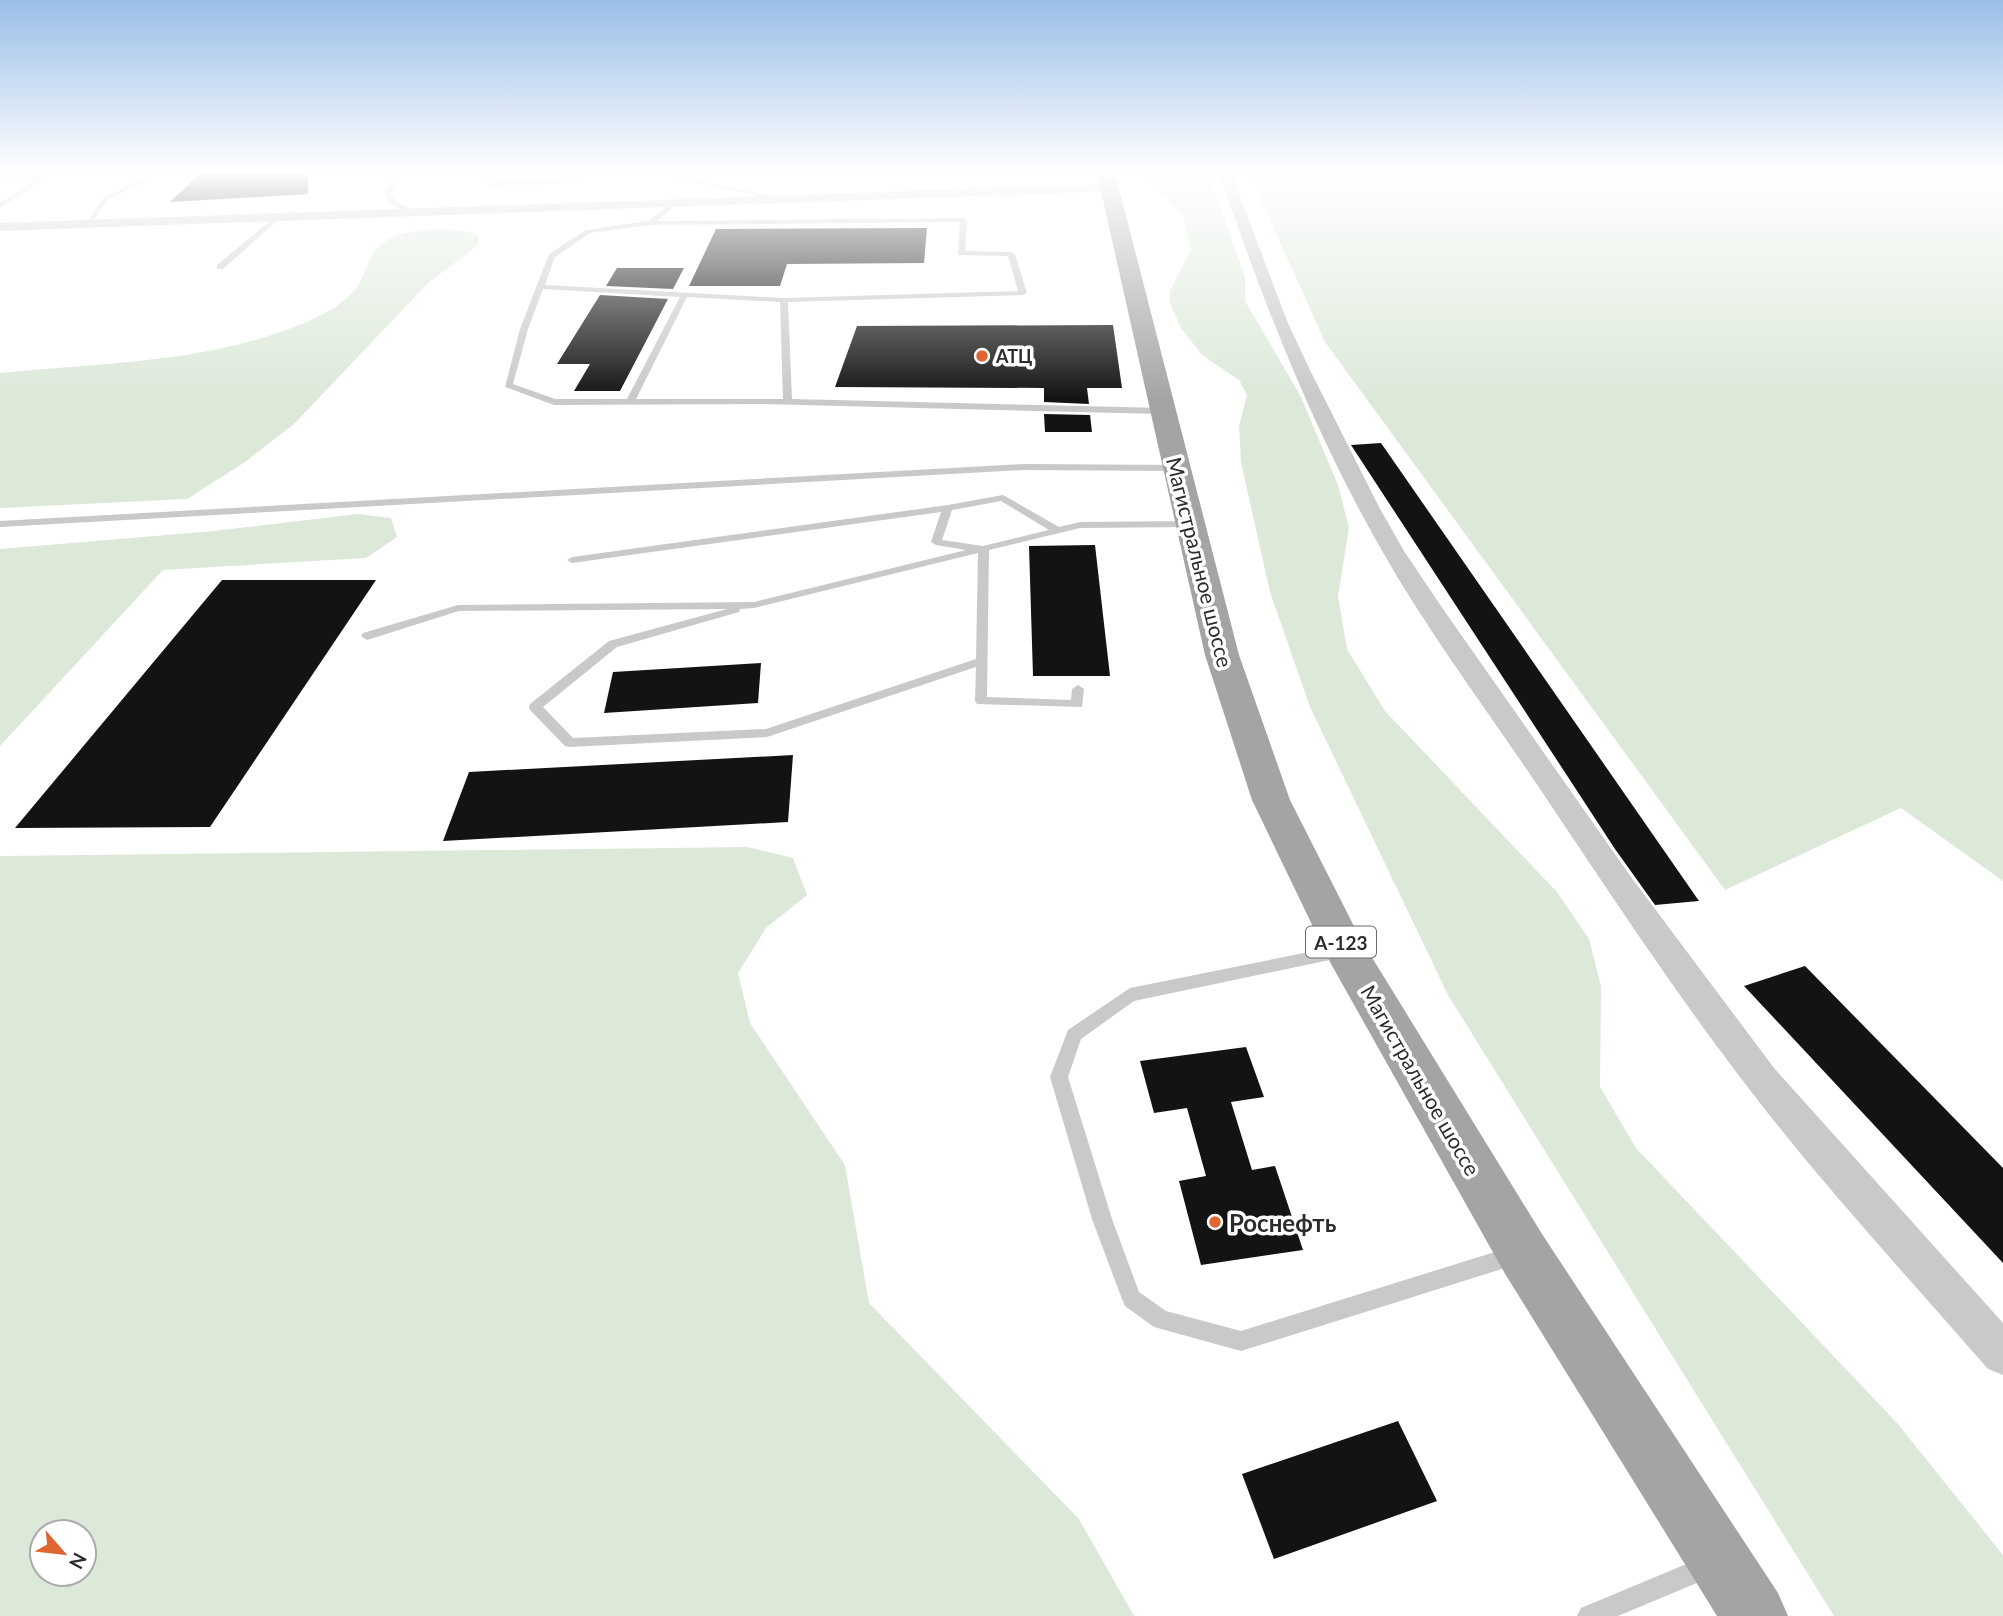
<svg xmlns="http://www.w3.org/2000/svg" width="2003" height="1616" font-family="Lato,sans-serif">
	<rect width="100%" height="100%" fill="#fff"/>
	<!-- green -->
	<g fill="#dce9d9" fill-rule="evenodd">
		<path d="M1145 173H1208L1245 277V301L1301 397 1338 485 1349 528 1338 596 1347 649 1385 711 1557 892 1589 939 1601 986 1600 1087 1636 1148 1897 1423 2003 1555V1616H1834L1448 995 1310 707 1270 592 1241 462 1239 426 1247 395 1239 380 1202 355 1181 328 1170 303V291L1191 250 1183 213 1154 188Z"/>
		<path d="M1249 173H2003V881L1901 808 1725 890 1325 342Z"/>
		<path d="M445 229 467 231 479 237 476 247 428 283 294 424 245 462 187 499 0 508V373C99 363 206 363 299 325 317 318 340 306 353 292 364 281 366 262 376 250 390 231 424 230 445 229Z"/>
		<path d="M358 514 391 518 397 537 366 558 163 570 0 746V549L214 531Z"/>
		<path d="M747 847 793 858 807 895 766 928 738 973 750 1023 845 1165 869 1303 1079 1519 1134 1616H0V856ZM42 1532H84V1574H42Z"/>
	</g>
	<!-- building -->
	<g fill="#131313">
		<path d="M201 173H308V194L170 202Z"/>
		<path d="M927 228 924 263 787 264 780 286H689L716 229Z"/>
		<path d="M617 268H684L673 289 606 286Z"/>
		<path d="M600 295 668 299 620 391H574L590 364H557Z"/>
		<path d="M1113 325 1122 388H1087L1089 404 1044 402V388L835 387 857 326Z"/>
		<path d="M1044 414 1090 415 1092 432H1045Z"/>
		<path d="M1381 443 1699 901 1655 905 1615 849 1351 445Z"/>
		<path d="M1095 545 1110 676H1033L1029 546Z"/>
		<path d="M222 580H376L210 827 15 828Z"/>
		<path d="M761 663 758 703 604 713 613 672Z"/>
		<path d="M793 755 788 822 443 841 469 772Z"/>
		<path d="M1805 966 2003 1168V1263L1744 986Z"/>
		<path d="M1246 1047 1264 1097 1231 1102 1252 1170 1275 1166 1303 1250 1201 1265 1179 1181 1206 1176 1187 1108 1154 1113 1140 1061Z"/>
		<path d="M1398 1421 1437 1501 1274 1559 1242 1474Z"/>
	</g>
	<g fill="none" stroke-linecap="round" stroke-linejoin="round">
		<!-- lane -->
		<g fill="#c9c9c9" fill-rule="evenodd">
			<path d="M152 173H177L158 175 107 200 89 227H85L103 198Z"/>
			<path d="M376 173H385L401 179 390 193 395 201 413 211V213C401 213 390 204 384 193L395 181Z"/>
			<path d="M491 173H497L493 182 555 180 593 173H605L555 184 489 186 486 184Z"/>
			<path d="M651 173H663L780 198 777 200Z"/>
			<path d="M0 174 41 177 44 179 0 208V203L35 180 0 178Z"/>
			<path d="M675 201 677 204 657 221 964 218 967 220 965 251 1011 252 1015 254 1027 293 1023 295 788 302 792 399 1162 408 1167 411 1162 414 759 404 554 405 505 387 520 329 549 254 586 230 648 221ZM960 222 958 255 1008 256 1018 291 784 298 545 285 555 257 590 233 650 225ZM543 289 680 297 627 399H555L513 384 528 329ZM687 297 780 302 783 399H636Z"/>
			<path d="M274 218 279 219 223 269H217V265Z"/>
			<path d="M1024 464 1177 465 1182 468 1177 471 1024 470 0 527V521Z"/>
			<path d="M1003 495 1059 527 1080 522 1191 521 1196 524 1191 527 1080 528 989 550 987 697 1071 700 1072 689 1078 685 1084 689 1082 707 977 704 975 701 976 667 767 737 570 747 565 746 530 710 529 707 530 704 609 641 727 609 459 611 367 640 361 636 363 633 458 605 754 602 966 550 936 545 931 542 941 512 572 563 567 560 572 557 948 505ZM1001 501 1049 530 983 546 942 540 952 510ZM978 553 976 659 766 729 573 738 543 707 617 647 739 612 740 609 754 608Z"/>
			<path d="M1344 945 1350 946 1352 951 1350 956 1344 957 1134 1001 1081 1039 1068 1077 1112 1219 1139 1292 1166 1311 1241 1331 1514 1246 1521 1249 1524 1256 1521 1263 1241 1351 1154 1327 1125 1306 1122 1299 1092 1219 1050 1077 1068 1030 1130 988Z"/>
			<path d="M1708 1555 1716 1559 1720 1567 1716 1575 1618 1616H1577L1581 1608Z"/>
		</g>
		<!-- street -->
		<g fill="#c9c9c9" fill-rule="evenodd">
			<path d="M1219 173H1231L1287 321 1308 366 1379 507 1404 551 1443 609 1631 877 1774 1068 2003 1323V1375L1988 1369C1908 1277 1824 1187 1750 1090 1675 993 1608 890 1540 789 1487 710 1428 632 1381 549 1313 430 1263 302 1219 173Z"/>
			<path d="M1109 184 1114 185V191L0 231V223Z"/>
		</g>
		<!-- primary -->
		<path fill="#a4a4a4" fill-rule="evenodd" d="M1097 173H1115L1239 655 1290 800 1360 938 1542 1234 1778 1593 1788 1616H1717L1504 1272 1330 962 1252 800 1205 655Z"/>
	</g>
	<!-- sky -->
	<linearGradient id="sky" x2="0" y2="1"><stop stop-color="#9abee8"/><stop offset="0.43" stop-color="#fff"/><stop offset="1" stop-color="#fff" stop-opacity="0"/></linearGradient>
	<rect width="2003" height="399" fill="url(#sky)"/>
	<!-- markers -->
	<g fill="#df6631" stroke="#fff" stroke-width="2.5">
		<circle cx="982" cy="356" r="7"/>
		<circle cx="1215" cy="1222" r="7"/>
	</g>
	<g text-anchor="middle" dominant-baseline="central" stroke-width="7" stroke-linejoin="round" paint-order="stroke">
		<!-- far-poi labels -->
		<g font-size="18" font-weight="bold" fill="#2c2c2c" stroke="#fff" text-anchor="start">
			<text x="996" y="356">АТЦ</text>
		</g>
		<!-- shield labels -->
		<rect fill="#fff" stroke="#6b6b6b" stroke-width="2" x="1306" y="926.5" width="70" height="31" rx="5"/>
		<g font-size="19" font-weight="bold" fill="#2c2c2c">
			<text x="1341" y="942">А-123</text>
		</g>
		<!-- street labels -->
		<g font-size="21" fill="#2c2c2c" stroke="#fff">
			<text transform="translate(1200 562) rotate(76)">Магистральное шоссе</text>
			<text transform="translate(1421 1080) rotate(60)">Магистральное шоссе</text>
		</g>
		<!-- near-poi labels -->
		<g font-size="24" font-weight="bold" fill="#2c2c2c" stroke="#fff" text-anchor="start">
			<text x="1229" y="1222">Роснефть</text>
		</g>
	</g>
	<!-- north arrow -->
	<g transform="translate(63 1553) rotate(118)"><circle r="33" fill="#ffffff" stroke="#ababab" stroke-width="2"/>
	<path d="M0-5L12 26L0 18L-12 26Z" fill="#df6631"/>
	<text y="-10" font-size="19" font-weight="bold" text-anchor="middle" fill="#2c2c2c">N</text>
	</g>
</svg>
